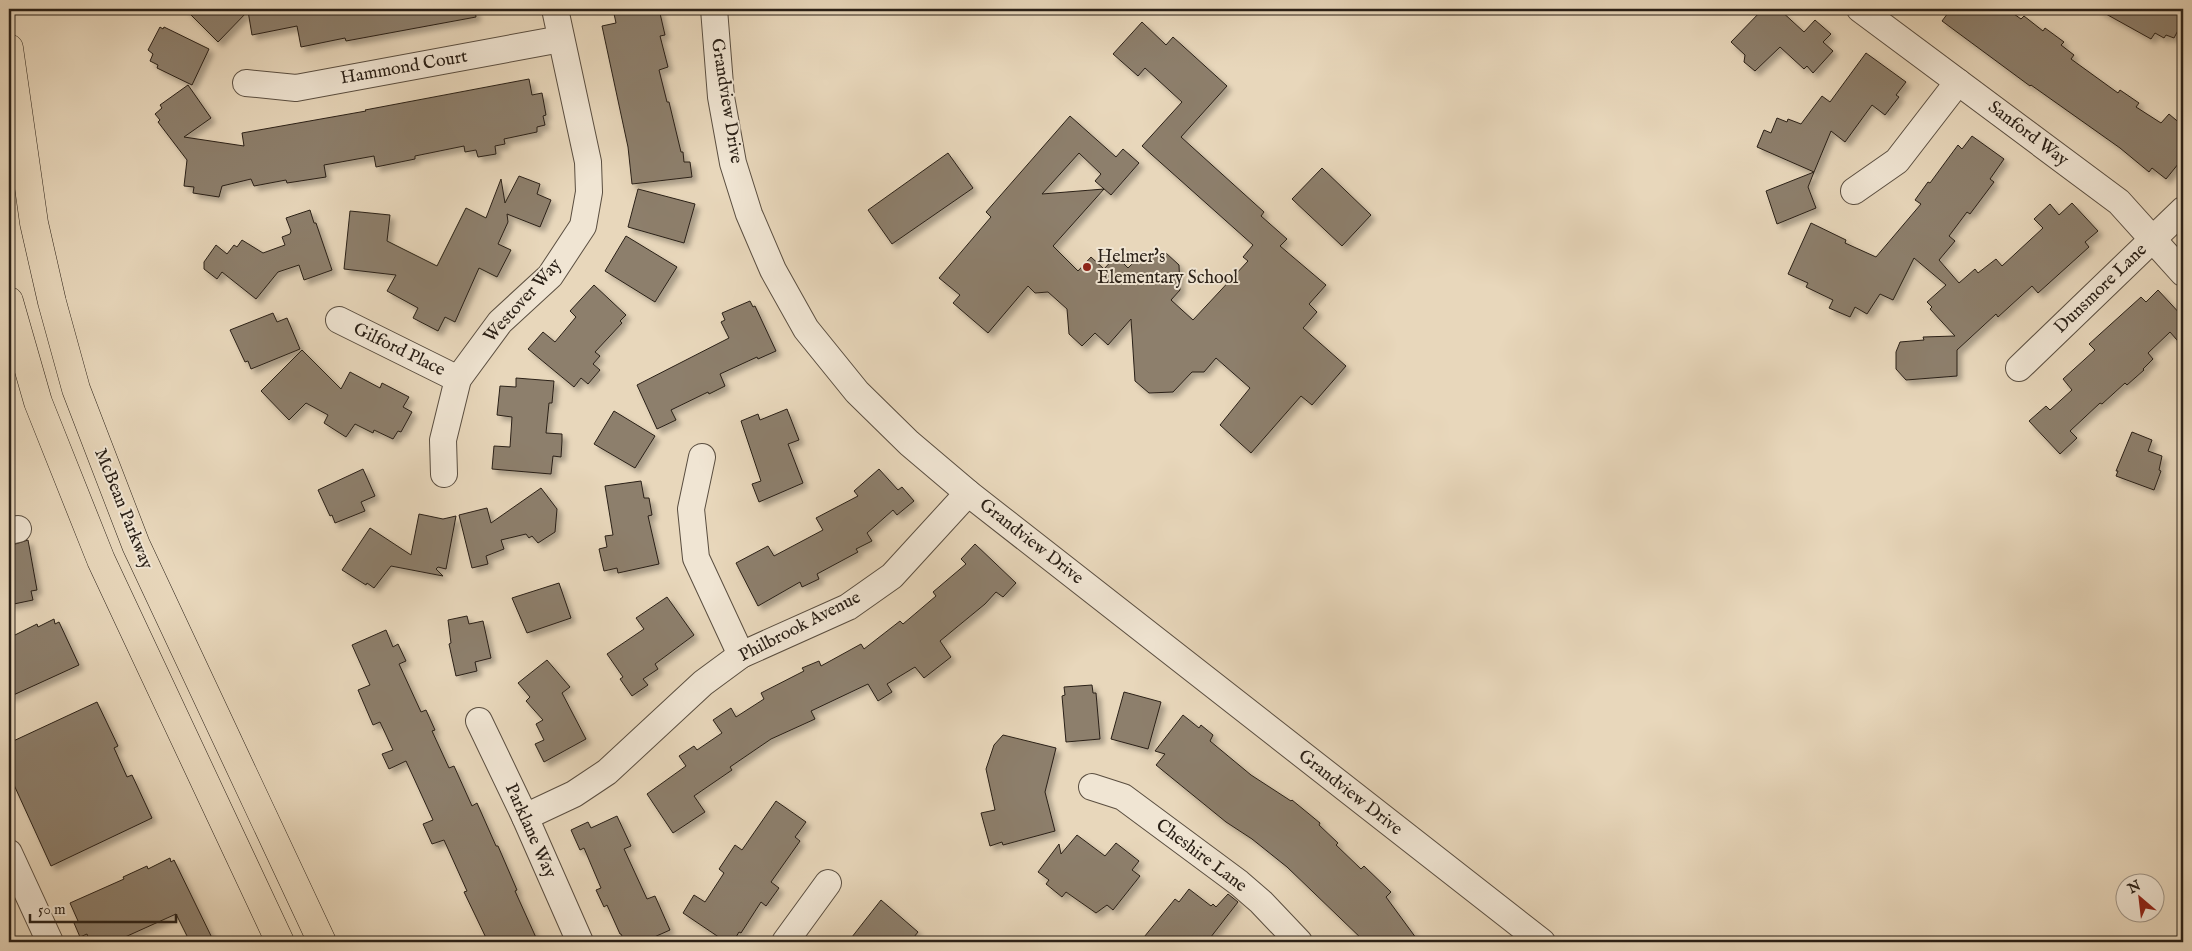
<svg xmlns="http://www.w3.org/2000/svg" width="2192" height="951" font-family="'IM FELL English',serif">
	<defs>
		<filter id="shadow"><feDropShadow dx="4.5" dy="4.5" stdDeviation="2.5" flood-color="#0004"/></filter>
	</defs>
	<rect width="100%" height="100%" fill="#e8d7bb"/>
	<filter id="stains"><feTurbulence type="fractalNoise" baseFrequency=".004" numOctaves="4"/><feColorMatrix values="0 0 0 0 .2 0 0 0 0 .09 0 0 0 0 .02 0 0 0 .5 -.17"/></filter>
	<radialGradient id="worn" r=".72"><stop offset=".6" stop-color="#630" stop-opacity="0"/><stop offset="1" stop-color="#630" stop-opacity=".3"/></radialGradient>
	<!-- building -->
	<g fill="#8d7f6c" stroke="#2a2017" filter="url(#shadow)">
		<path d="M185 9H475L476 17 346 41 345 38 301 47 297 26 252 35 248 11 218 42Z"/>
		<path d="M613 9H659L665 35 660 36 668 67 659 70 667 102H669L681 152H683L684 162H690L692 177 632 184 628 147 602 26 616 23Z"/>
		<path d="M1763 9H1779L1804 32 1815 20 1831 34 1823 42 1833 51 1813 73 1807 66 1804 69 1780 47 1755 71 1744 62 1745 55 1731 42Z"/>
		<path d="M1951 9H2007L2021 19 2024 16 2043 31 2045 28 2064 42 2061 45 2074 55 2071 59 2118 93 2120 90 2139 103 2136 107 2161 123 2169 114 2183 126V158L2166 179 2152 168 2149 172 2120 148 2031 85 2030 86 1942 21Z"/>
		<path d="M2097 9H2183V21L2174 38 2166 35 2164 38 2155 33 2151 39Z"/>
		<path d="M1142 22 1166 45 1173 37 1227 86 1181 137 1264 212 1261 216 1287 239 1280 246 1326 285 1309 304 1317 312 1303 328 1346 366 1312 405 1301 396 1251 453 1220 425 1250 388 1216 358 1204 372H1192L1173 392 1149 393 1135 381 1131 319 1108 345 1095 333 1082 346 1069 334 1067 309 1048 292 1035 293 1028 286 988 333 953 303 960 295 939 278 991 217 986 212 1070 116 1116 157 1123 149 1139 163 1111 195 1095 181 1101 174 1079 153 1042 194 1104 189 1053 246 1078 271 1091 257 1104 269 1116 256 1128 268 1141 255 1166 253 1179 265 1180 290 1171 300 1193 320 1248 261 1243 257 1253 245 1142 146 1182 102 1145 68 1138 76 1113 54Z"/>
		<path d="M160 27 163 29 164 27 209 49 192 85 157 68 158 65 150 61 153 54 148 50Z"/>
		<path d="M1866 53 1906 82 1896 95 1899 97 1885 115 1872 105 1845 142 1831 131 1814 172 1757 147 1764 130 1771 133 1777 118 1787 122 1788 119 1801 124 1822 96 1830 102Z"/>
		<path d="M529 79 532 95 542 93 546 115 543 116 545 125 537 127V132L504 139 505 144 495 146 496 154 478 157 476 150 465 152 464 146 415 156V159L376 167 374 156 324 165 326 177 287 183 286 180 254 186 251 179 222 186 219 197 193 193 194 187 184 186 187 160 158 122 160 120 155 114 162 108 160 105 188 85 211 118 184 137 244 146 242 133 366 111 365 110Z"/>
		<path d="M1972 136 2004 159 1990 179 1994 182 1970 214 1967 212 1949 236 1955 241 1939 260 1959 283 1975 269 1978 273 1996 259 2002 266 2043 228 2034 219 2050 204 2059 215 2072 203 2098 231 2085 242 2089 247 2038 293 2032 286 1998 317 1996 314 1957 350V376L1906 380 1896 369V352L1900 342 1924 340 1923 337 1955 336 1930 309 1932 307 1927 302 1946 285 1914 258 1893 300 1880 294 1867 314 1855 307 1850 317 1829 308 1833 300 1806 287 1808 283 1788 274 1811 223 1846 240 1845 243 1876 257 1921 204 1915 200 1928 182 1930 183 1958 145 1962 149Z"/>
		<path d="M948 153 973 188 892 244 868 210Z"/>
		<path d="M1322 168 1371 215 1342 246 1292 199Z"/>
		<path d="M1814 172 1808 187 1816 208 1777 224 1766 191Z"/>
		<path d="M519 176 540 184 537 194 551 200 540 227 507 214 508 222 498 244 511 250 497 277 479 268 455 322 445 317 438 331 413 318 418 308 387 291 396 275 344 269 350 211 390 215 387 241 437 266 466 208 486 218 501 179 505 203Z"/>
		<path d="M638 189 695 204 684 243 628 227Z"/>
		<path d="M310 210 314 223H316L332 270 304 280 299 265 278 272 256 299 222 272 217 279 204 269V262L216 245 227 254 234 245 237 247 242 240 263 253 285 245 282 237 290 234 291 231 286 218Z"/>
		<path d="M626 236 677 267 655 302 605 271Z"/>
		<path d="M594 285 626 315 620 321 622 323 595 352 600 356 593 364 600 370 588 384 581 378 574 387 528 349 543 332 555 342 576 317 570 311Z"/>
		<path d="M2158 290 2183 317V347L2170 332 2148 353 2153 359 2143 369 2144 370 2127 385 2125 383 2102 404 2100 403 2070 431 2077 438 2060 454 2029 421 2046 406 2050 410 2072 390 2063 379 2095 350 2089 344 2141 297 2146 302Z"/>
		<path d="M750 301 753 307 755 306 776 351 758 359 757 357 720 374 725 386 709 394 708 392 671 410 676 420 657 429 637 385 729 338 721 322 725 320 722 313Z"/>
		<path d="M273 313 277 322 287 318 300 349 251 369 248 361 245 362 230 330Z"/>
		<path d="M302 350 341 389 350 372 380 388 382 383 409 397 403 407 412 412 401 432 398 431 393 439 374 430 373 433 355 424 346 437 324 423 328 415 306 403 289 420 261 391Z"/>
		<path d="M516 378 554 381 552 403H549L546 433 562 434V441L561 457 553 456 551 474 492 469 494 446 510 447 512 417 497 415 500 386 516 387Z"/>
		<path d="M787 409 799 440 788 444 803 483 759 502 752 484 761 481 741 421 758 414 760 420Z"/>
		<path d="M614 411 655 436 635 468 594 444Z"/>
		<path d="M2132 432 2152 440 2148 451 2162 456 2159 470 2161 471 2154 490 2116 476 2118 471H2116Z"/>
		<path d="M363 469 375 496 361 502 365 511 335 523 332 515 330 516 318 490Z"/>
		<path d="M879 469 898 490 902 487 914 501 897 515 893 510 867 533 872 541 856 549 858 552 817 574 819 579 802 587 800 582 758 606 736 563 768 546 774 556 823 530 816 518 858 496 854 491Z"/>
		<path d="M641 481 644 498H649L652 515 648 516 659 564 618 573 617 568 604 571 599 549 607 547 605 536 613 535 605 486Z"/>
		<path d="M541 488 557 509 555 532 538 543 532 536 529 538 526 534 501 540 504 549 486 556 488 564 472 568 459 515 487 508 491 523Z"/>
		<path d="M419 514 443 519 456 516 446 569 438 567 436 569 443 576 391 566 374 588 367 583 366 585 342 570 370 528 411 555Z"/>
		<path d="M28 540 37 590 31 591 33 600 9 605V546Z"/>
		<path d="M975 544 1016 583 1003 597 996 592 985 604 940 641 951 657 924 678 915 667 887 684 892 692 878 701 868 684 811 711 815 719 771 739 730 767 732 770 694 796 705 812 673 833 647 794 686 766 679 756 694 746 697 750 722 733 713 720 731 708 736 717 764 699 761 693 804 671 802 668 819 661 821 666 861 644 864 649 900 621 903 624 936 596 933 592 966 564 961 559Z"/>
		<path d="M559 583 571 618 527 633 512 598Z"/>
		<path d="M667 597 694 635 655 664 658 669 643 679 648 685 632 696 620 679 623 677 607 654 644 629 636 618Z"/>
		<path d="M467 616 469 624 483 621 491 658 475 662 477 671 456 676 449 644 451 643 448 620Z"/>
		<path d="M54 619 55 624 59 622 79 665 9 697V638L37 624 38 627Z"/>
		<path d="M386 630 393 647 398 644 406 661 399 664 421 712 426 710 435 730 432 731 449 768 454 766 472 806 477 803 496 846H498L517 890 515 891 538 942H488L464 892 467 891 444 840 432 844 423 824 433 820 406 761 389 769 382 754 393 750 380 722 373 725 358 690 370 685 352 645Z"/>
		<path d="M547 660 570 687 562 693 586 739 544 762 535 744 544 740 536 724 543 720 526 701 530 697 518 683Z"/>
		<path d="M1092 685 1093 693H1096L1100 739 1066 742 1062 696 1065 695 1064 687Z"/>
		<path d="M1124 692 1161 702 1148 749 1111 739Z"/>
		<path d="M97 702 118 746 114 748 127 777 132 775 152 818 51 866 9 774V743Z"/>
		<path d="M1183 715 1199 728 1201 725 1213 735 1210 741 1251 775 1291 801 1292 800 1320 823 1319 825 1338 843 1336 845 1361 869 1364 866 1391 892 1386 897 1419 942H1365L1287 867 1252 839 1226 822 1156 765 1165 754 1155 751Z"/>
		<path d="M1003 735 1056 748 1045 792 1055 831 1003 845 1002 842 990 846 981 813 995 810 986 769 994 745Z"/>
		<path d="M776 801 806 822 795 837 800 841 771 882 779 888 766 906 761 902 741 933 739 932 733 942H726L683 913 694 895 705 902 724 873 719 869 735 845 742 850Z"/>
		<path d="M617 816 631 846 624 849 647 899 655 896 670 930 643 942H625L621 934H620L607 905 604 907 596 890 601 888 584 848 580 850 571 830 588 822 591 828Z"/>
		<path d="M1077 835 1105 856 1116 843 1139 861 1132 870 1140 876 1113 910 1107 905 1096 913 1066 892 1062 897 1046 884 1049 880 1038 872 1059 844 1061 854Z"/>
		<path d="M170 858 171 862 174 860 214 942H190L176 914 114 942H90L87 934 80 937 74 923 78 921 70 903 124 879 123 877 147 866 148 869Z"/>
		<path d="M1189 889 1211 906 1213 904 1216 907 1228 894 1238 902 1207 942H1140L1175 899 1179 902Z"/>
		<path d="M881 900 918 932 910 942H848Z"/>
	</g>
	<g fill="none" stroke-linecap="round" stroke-linejoin="round">
		<defs>
			<g id="minor">
				<path d="M714 9 721 97 733 163 749 214 773 270 806 329 857 392 909 443 968 493 1542 942"/>
				<path d="M1860 9 2119 202 2183 273"/>
				<path d="M246 83 296 88 561 39"/>
				<path d="M1854 191 1897 161 1958 82"/>
				<path d="M339 320 458 379"/>
				<path d="M2019 368 2183 210"/>
				<path d="M702 457 691 509 696 558 741 655"/>
				<path d="M444 474 443 440 458 379 500 322 550 276 583 226 589 192 588 162 555 9"/>
				<path d="M9 531 18 529"/>
				<path d="M479 721 525 817 580 942"/>
				<path d="M1092 787 1123 797 1239 883 1261 902 1299 942"/>
				<path d="M525 817 574 794 607 772 703 683 741 655 848 607 892 576 968 493"/>
				<path d="M9 853 50 942"/>
				<path d="M785 942 828 883"/>
			</g>
			<g id="major">
				<path d="M9 48 34 223 52 302 76 389 136 545 322 942"/>
				<path d="M9 301 38 402 101 560 280 942"/>
			</g>
		</defs>
		<!-- minor casing -->
		<use href="#minor" stroke="#5a4e40" stroke-width="28"/>
		<!-- major casing -->
		<use href="#major" stroke="#2a2017" stroke-width="29"/>
		<!-- minor -->
		<use href="#minor" stroke="#f0e5d3" stroke-width="26"/>
		<!-- major -->
		<use href="#major" stroke="#e8d7bb" stroke-width="28"/>
	</g>
	<!-- markers -->
	<circle fill="#8f2418" stroke="#f0e5d3" stroke-width="2" cx="1087" cy="267" r="5"/>
	<g text-anchor="middle" dominant-baseline="central" stroke-width="4" stroke-linejoin="round" paint-order="stroke">
		<!-- street labels -->
		<g font-size="18" fill="#2a2017" stroke="#f0e5d3">
			<text transform="translate(404 68) rotate(-10)">Hammond Court</text>
			<text transform="translate(726 101) rotate(81)">Grandview Drive</text>
			<text transform="translate(2028 134) rotate(37)">Sanford Way</text>
			<text transform="translate(2101 289) rotate(-44)">Dunsmore Lane</text>
			<text transform="translate(523 301) rotate(-48)">Westover Way</text>
			<text transform="translate(399 350) rotate(26)">Gilford Place</text>
			<text transform="translate(123 509) rotate(68)">McBean Parkway</text>
			<text transform="translate(1031 542) rotate(38)">Grandview Drive</text>
			<text transform="translate(800 627) rotate(-27)">Philbrook Avenue</text>
			<text transform="translate(1350 793) rotate(38)">Grandview Drive</text>
			<text transform="translate(530 831) rotate(66)">Parklane Way</text>
			<text transform="translate(1201 856) rotate(37)">Cheshire Lane</text>
		</g>
		<!-- poi labels -->
		<g font-size="18" fill="#2a2017" stroke="#f0e5d3" text-anchor="start">
			<text x="1097" y="257">Helmer's<tspan x="1097" dy="21">Elementary School</tspan></text>
		</g>
	</g>
	<!-- margin -->
	<rect width="2192" height="951" fill="none" stroke="#e8d7bb" stroke-width="30"/>
	<rect x="10" y="10" width="2172" height="931" fill="none" stroke="#2a2017" stroke-width="2.5"/>
	<rect x="15" y="15" width="2162" height="921" fill="none" stroke="#2a2017"/>
	<!-- north arrow -->
	<g transform="translate(2140 898) rotate(332)"><circle r="24" fill="#f0e5d3" stroke="#a19688"/>
	<path d="M0-4L9 19L0 12L-9 19Z" fill="#8f2418"/>
	<text y="-8" font-size="14" font-weight="bold" text-anchor="middle" fill="#2a2017">N</text>
	</g>
	<!-- scale -->
	<path d="M30 914v8h146v-8" fill="none" stroke="#2a2017" stroke-width="2.5"/>
	<text x="38" y="914" font-size="15" fill="#2a2017" stroke="#f0e5d3" stroke-width="4" paint-order="stroke">50 m</text>
	<rect width="100%" height="100%" filter="url(#stains)"/>
	<rect width="100%" height="100%" fill="url(#worn)"/>
</svg>
